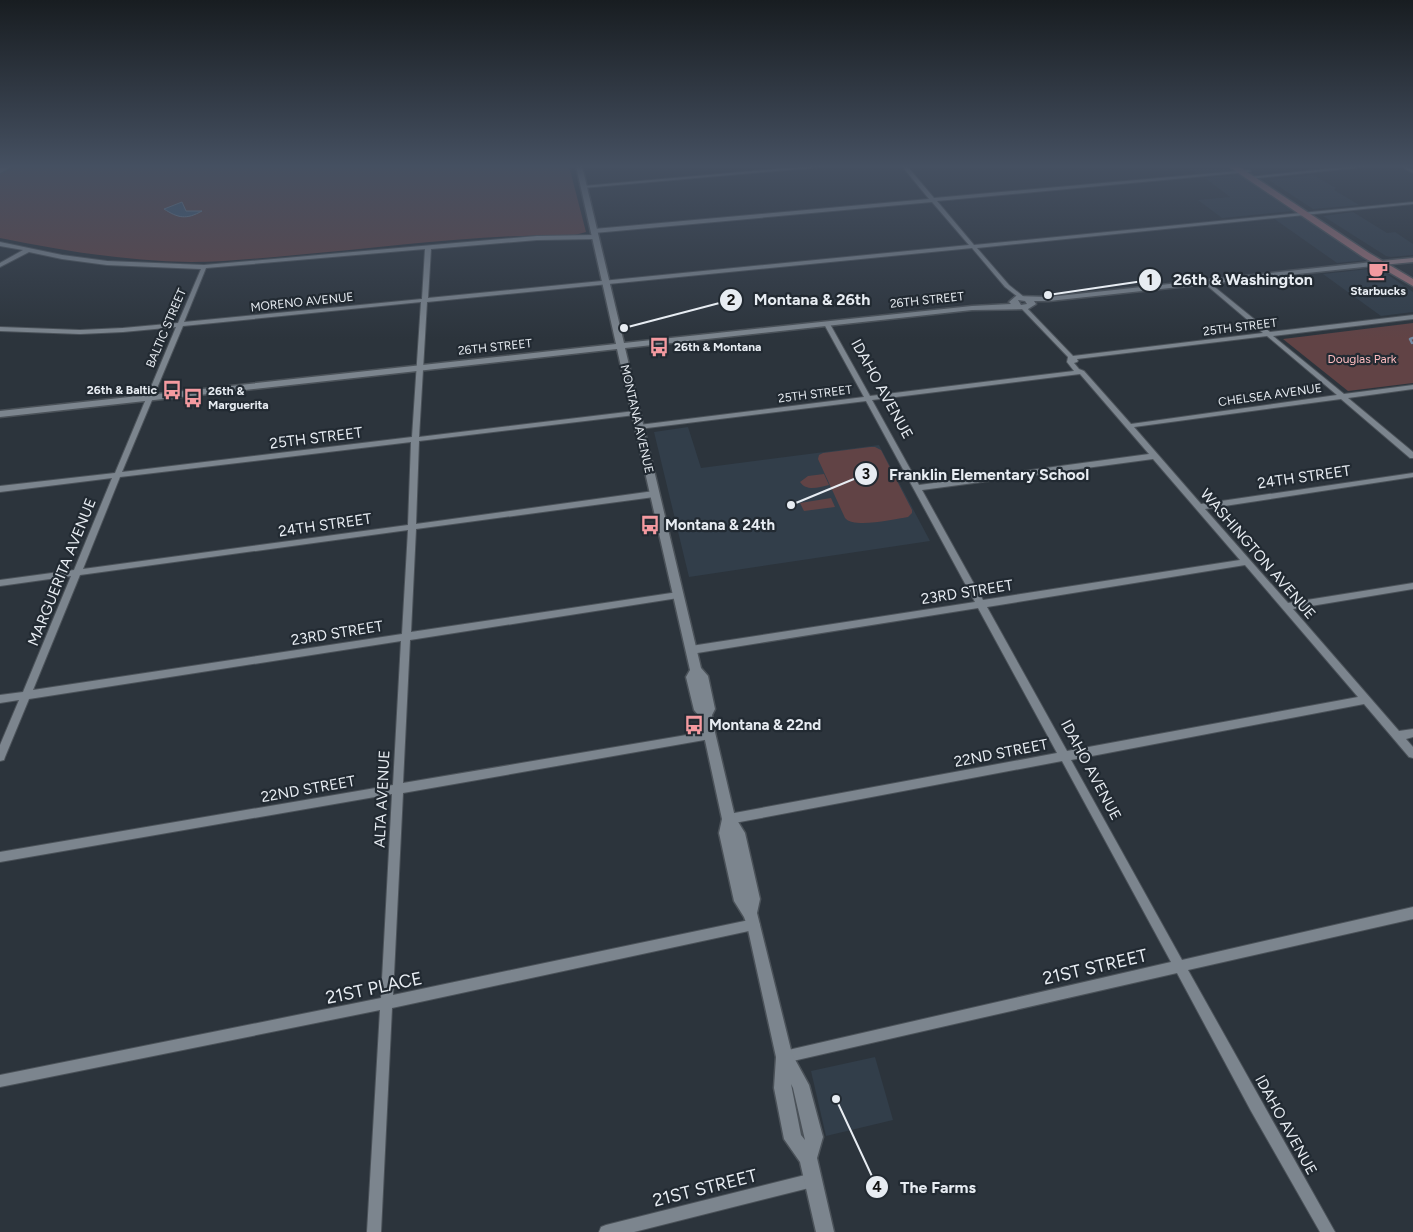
<svg xmlns="http://www.w3.org/2000/svg" width="1413" height="1232" font-family="Figtree,sans-serif">
	<rect width="100%" height="100%" fill="#2c343c"/>
	<!-- built -->
	<g fill="#323e4a">
		<path d="M1187 166H1226L1232 170 1197 174Z"/>
		<path d="M1240 175 1292 211 1222 218 1198 200 1230 197 1205 178Z"/>
		<path d="M1313 175 1336 188 1334 190 1359 205 1313 209 1269 180Z"/>
		<path d="M1353 212 1387 233 1395 232 1413 244V255L1391 257 1386 256 1323 216Z"/>
		<path d="M1301 215 1367 260 1337 263 1273 218Z"/>
		<path d="M1378 268 1413 292V312L1381 316 1323 274Z"/>
		<path d="M688 427 701 468 879 445 930 541 689 577 654 432Z"/>
		<path d="M875 1057 893 1120 826 1136 811 1071Z"/>
	</g>
	<!-- green -->
	<g fill="#614345">
		<path d="M18 166H569L586 232 575 235C482 234 389 247 296 255 261 258 226 262 191 262 127 261 63 251 0 238V174Z"/>
		<path d="M1413 323V383L1348 391 1283 339Z"/>
		<path d="M870 447H875L881 450 912 510V513L908 517C894 519 854 529 845 518L818 459 819 455 823 453Z"/>
		<path d="M824 474 829 485C819 487 807 492 800 482L808 476Z"/>
		<path d="M831 498 835 507 804 511 800 503Z"/>
	</g>
	<!-- water -->
	<path fill="#3e5e7e" stroke="#7189a1" d="M182 202 186 211H202C186 220 178 218 164 209Z"/>
	<g fill="none" stroke-linecap="round" stroke-linejoin="round">
		<!-- stream -->
		<path stroke="#7189a1" stroke-width="2.5" d="M1412 343 1410 339 1413 338"/>
		<defs>
			<g id="minor">
				<path d="M811 166H833L583 188 581 187 583 186Z"/>
				<path d="M902 166H907L934 198 1249 170 1251 171 1249 172 937 201 974 245 1413 202V204L977 248 1009 285 1024 297V299L1022 300 1005 287 972 248 427 302 419 437 635 411 638 413 635 415 419 441 416 524 654 491 658 494 654 497 416 529 411 632 678 592 682 595 678 598 410 640 403 783 710 731 713 732 715 735 713 738 710 739 403 793 393 995 754 919 758 921 760 925 758 929 392 1008 381 1232H367L380 1010 0 1087V1075L381 998 392 794 0 862V852L393 785 401 641 29 699 5 757 4 760 0 761V745L19 700 0 703V695L23 692 71 576 0 586V580L74 570 112 478 0 492V486L115 473 176 327 123 332 80 334 0 331V327L80 330 123 328 178 323 201 269 107 265 62 259 29 252 0 267V263L23 250 0 246V242L62 255 107 261 204 265 537 236 595 235 598 237 595 239 537 240 431 249 428 298 969 245 932 202 594 233 591 231 594 229 929 199ZM425 249 422 299 184 322 206 268ZM421 302 412 437 122 472 183 326ZM411 442 408 525 83 569 120 477ZM408 530 402 634 33 690 80 575Z"/>
				<path d="M1354 166H1374L1249 179 1247 178 1249 177Z"/>
				<path d="M1400 166H1406L1413 170V173Z"/>
				<path d="M1206 280 1270 332 1413 315V319L1273 336 1344 394 1413 385V389L1348 398 1413 452V458H1410L1341 399 1134 427 1201 504 1413 473V477L1205 509 1288 603 1413 583V589L1293 609 1399 731 1413 729V737L1406 739 1413 747V758L1409 757 1364 704 1071 760 1182 960 1413 907V919L1188 970 1335 1232H1320L1251 1111 1177 973 784 1063 779 1062 778 1057 779 1052 784 1051 1171 962 1062 761 729 824 725 823 724 819 725 815 729 814 1057 753 978 608 691 654 688 653 686 650 688 647 691 646 975 602 866 401 639 429 635 427 639 425 864 397 824 324 827 322 830 324 870 396 1074 371 1067 362 1068 357 1021 308V306H1025L1073 356 1263 333 1204 283 1203 282ZM1267 336 1337 395 1131 424 1084 371 1079 369 1074 363 1077 362 1078 361 1077 359ZM1080 374 1149 454 919 485 872 400ZM1153 459 1240 560 983 600 922 490ZM1245 565 1358 697 1067 751 987 607Z"/>
				<path d="M813 1173 818 1175 820 1180 818 1185 813 1187 634 1232H599L601 1227 606 1225Z"/>
			</g>
			<path id="tertiary" d="M576 166H582L624 343 972 306 1011 304 1009 302 1016 296 1049 297 1382 261 1386 263 1382 265 1049 301H1034L1036 304 1028 309 972 310 625 348 701 668 708 676 715 709 712 715 714 728 735 817 745 833 760 899 757 913 792 1054 809 1085 823 1137 817 1158 834 1232H816L800 1162 784 1139 774 1088 776 1057 747 925 744 917 734 901 719 833 722 819 700 717 694 710 686 677 690 670 617 349 0 417V411L616 344ZM1018 300 1025 301 1027 304 1021 305ZM791 1084 793 1088 805 1140 801 1135Z"/>
			<g id="secondary">
				<path d="M4 166H13L0 173V168Z"/>
				<path d="M1413 258V262L1382 265 1378 263 1382 261Z"/>
			</g>
			<path id="primary" d="M1228 166H1238L1369 253 1413 279V286L1363 257Z"/>
		</defs>
		<!-- minor casing -->
		<use href="#minor" stroke="#4b5259" stroke-width="2"/>
		<!-- tertiary casing -->
		<use href="#tertiary" stroke="#4b5259" stroke-width="3"/>
		<!-- secondary casing -->
		<use href="#secondary" stroke="#4b5259" stroke-width="3"/>
		<!-- primary casing -->
		<use href="#primary" stroke="#4b5259" stroke-width="3"/>
		<!-- minor -->
		<use href="#minor" fill="#7c858e" fill-rule="evenodd"/>
		<!-- tertiary -->
		<use href="#tertiary" fill="#7c858e" fill-rule="evenodd"/>
		<!-- secondary -->
		<use href="#secondary" fill="#8e7b84" fill-rule="evenodd"/>
		<!-- primary -->
		<use href="#primary" fill="#9f7179" fill-rule="evenodd"/>
	</g>
	<!-- sky -->
	<linearGradient id="sky" x2="0" y2="1"><stop stop-color="#181d21"/><stop offset="0.49" stop-color="#455061"/><stop offset="1" stop-color="#455061" stop-opacity="0"/></linearGradient>
	<rect width="1413" height="339" fill="url(#sky)"/>
	<!-- icons -->
	<defs>
		<symbol id="cafe-bare" viewBox="-9 -9 18 18"><path d="M-5.5-4.5H6V0H3Q3 3.5 0 3.5H-2.5Q-5.5 3.5-5.5 0ZM3-3.2v2h1.7v-2ZM-6 4.5H4V6H-6Z" fill="#f49aa0" stroke="#222a32" stroke-width="2.5" paint-order="stroke"/></symbol>
		<symbol id="bus-bare" viewBox="-9 -9 18 18"><path d="M-5-6H5V4H4V6H2V4H-2V6H-4V4H-5ZM-3.5-4V0h7V-4ZM-3.5 1.2v1.5H-2V1.2ZM2 1.2v1.5H3.5V1.2Z" fill="#f49aa0" stroke="#222a32" stroke-width="2.5" paint-order="stroke"/></symbol>
	</defs>
	<g fill-rule="evenodd">
		<use href="#cafe-bare" x="1364" y="257" width="28" height="28"/>
		<use href="#bus-bare" x="645" y="333" width="28" height="28"/>
		<use href="#bus-bare" x="158" y="376" width="28" height="28"/>
		<use href="#bus-bare" x="179" y="384" width="28" height="28"/>
		<use href="#bus-bare" x="636" y="511" width="28" height="28"/>
		<use href="#bus-bare" x="680" y="711" width="28" height="28"/>
	</g>
	<g text-anchor="middle" dominant-baseline="central" stroke-width="4.5" stroke-linejoin="round" paint-order="stroke">
		<!-- far-poi labels -->
		<g font-size="12" font-weight="bold" fill="#e7ecf2" stroke="#222a32" text-anchor="start">
			<text x="1378" y="291" text-anchor="middle">Starbucks</text>
			<text x="674" y="347">26th &amp; Montana</text>
			<text x="157" y="390" text-anchor="end">26th &amp; Baltic</text>
			<text x="208" y="391">26th &amp;<tspan x="208" dy="14">Marguerita</tspan></text>
		</g>
		<!-- far-street labels -->
		<g font-size="12" fill="#e7ecf2" stroke="#222a32">
			<text transform="translate(927 300) rotate(-6)">26TH STREET</text>
			<text transform="translate(302 302) rotate(-6)">MORENO AVENUE</text>
			<text transform="translate(1240 327) rotate(-7)">25TH STREET</text>
			<text transform="translate(166 328) rotate(-67)">BALTIC STREET</text>
			<text transform="translate(495 347) rotate(-6)">26TH STREET</text>
			<text transform="translate(815 394) rotate(-7)">25TH STREET</text>
			<text transform="translate(1270 395) rotate(-8)">CHELSEA AVENUE</text>
			<text transform="translate(637 419) rotate(77)">MONTANA AVENUE</text>
		</g>
		<!-- far-park labels -->
		<g font-size="12" fill="#fdbcbf" stroke="#222a32">
			<text x="1362" y="359">Douglas Park</text>
		</g>
		<!-- street labels -->
		<g font-size="15" fill="#e7ecf2" stroke="#222a32">
			<text transform="translate(882 389) rotate(61)">IDAHO AVENUE</text>
			<text transform="translate(316 438) rotate(-7)">25TH STREET</text>
			<text transform="translate(1304 477) rotate(-8)">24TH STREET</text>
			<text transform="translate(325 525) rotate(-8)">24TH STREET</text>
			<text transform="translate(1258 554) rotate(49)">WASHINGTON AVENUE</text>
			<text transform="translate(62 572) rotate(-68)">MARGUERITA AVENUE</text>
			<text transform="translate(967 592) rotate(-9)">23RD STREET</text>
			<text transform="translate(337 633) rotate(-9)">23RD STREET</text>
			<text transform="translate(1001 753) rotate(-11)">22ND STREET</text>
			<text transform="translate(1091 770) rotate(62)">IDAHO AVENUE</text>
			<text transform="translate(308 789) rotate(-10)">22ND STREET</text>
			<text transform="translate(382 799) rotate(-87)">ALTA AVENUE</text>
			<text transform="translate(1286 1125) rotate(61)">IDAHO AVENUE</text>
		</g>
		<!-- poi labels -->
		<g font-size="15" font-weight="bold" fill="#e7ecf2" stroke="#222a32" text-anchor="start">
			<text x="665" y="525">Montana &amp; 24th</text>
			<text x="709" y="725">Montana &amp; 22nd</text>
		</g>
		<!-- near-street labels -->
		<g font-size="18" fill="#e7ecf2" stroke="#222a32">
			<text transform="translate(1095 967) rotate(-13)">21ST STREET</text>
			<text transform="translate(374 988) rotate(-12)">21ST PLACE</text>
			<text transform="translate(705 1188) rotate(-14)">21ST STREET</text>
		</g>
	</g>
	<!-- callouts -->
	<path fill="none" stroke="#e7ecf2" stroke-width="2" d="M1048 295L1150 280M624 328L731 300M791 505L866 474M836 1099L877 1187"/>
	<g fill="#e7ecf2" stroke="#222a32" stroke-width="2">
		<circle cx="1048" cy="295" r="5"/>
		<circle cx="624" cy="328" r="5"/>
		<circle cx="791" cy="505" r="5"/>
		<circle cx="836" cy="1099" r="5"/>
		<circle cx="1150" cy="280" r="12"/>
		<circle cx="731" cy="300" r="12"/>
		<circle cx="866" cy="474" r="12"/>
		<circle cx="877" cy="1187" r="12"/>
	</g>
	<g font-size="15" text-anchor="middle" font-weight="bold" fill="#111">
		<text x="1150" y="285">1</text>
		<text x="731" y="305">2</text>
		<text x="866" y="479">3</text>
		<text x="877" y="1192">4</text>
	</g>
	<g font-size="16" text-anchor="middle" font-weight="bold" fill="#e7ecf2" stroke="#222a32" stroke-width="4.5" stroke-linejoin="round" paint-order="stroke">
		<text x="1243" y="285">26th &amp; Washington</text>
		<text x="812" y="305">Montana &amp; 26th</text>
		<text x="989" y="480">Franklin Elementary School</text>
		<text x="938" y="1193">The Farms</text>
	</g>
</svg>
